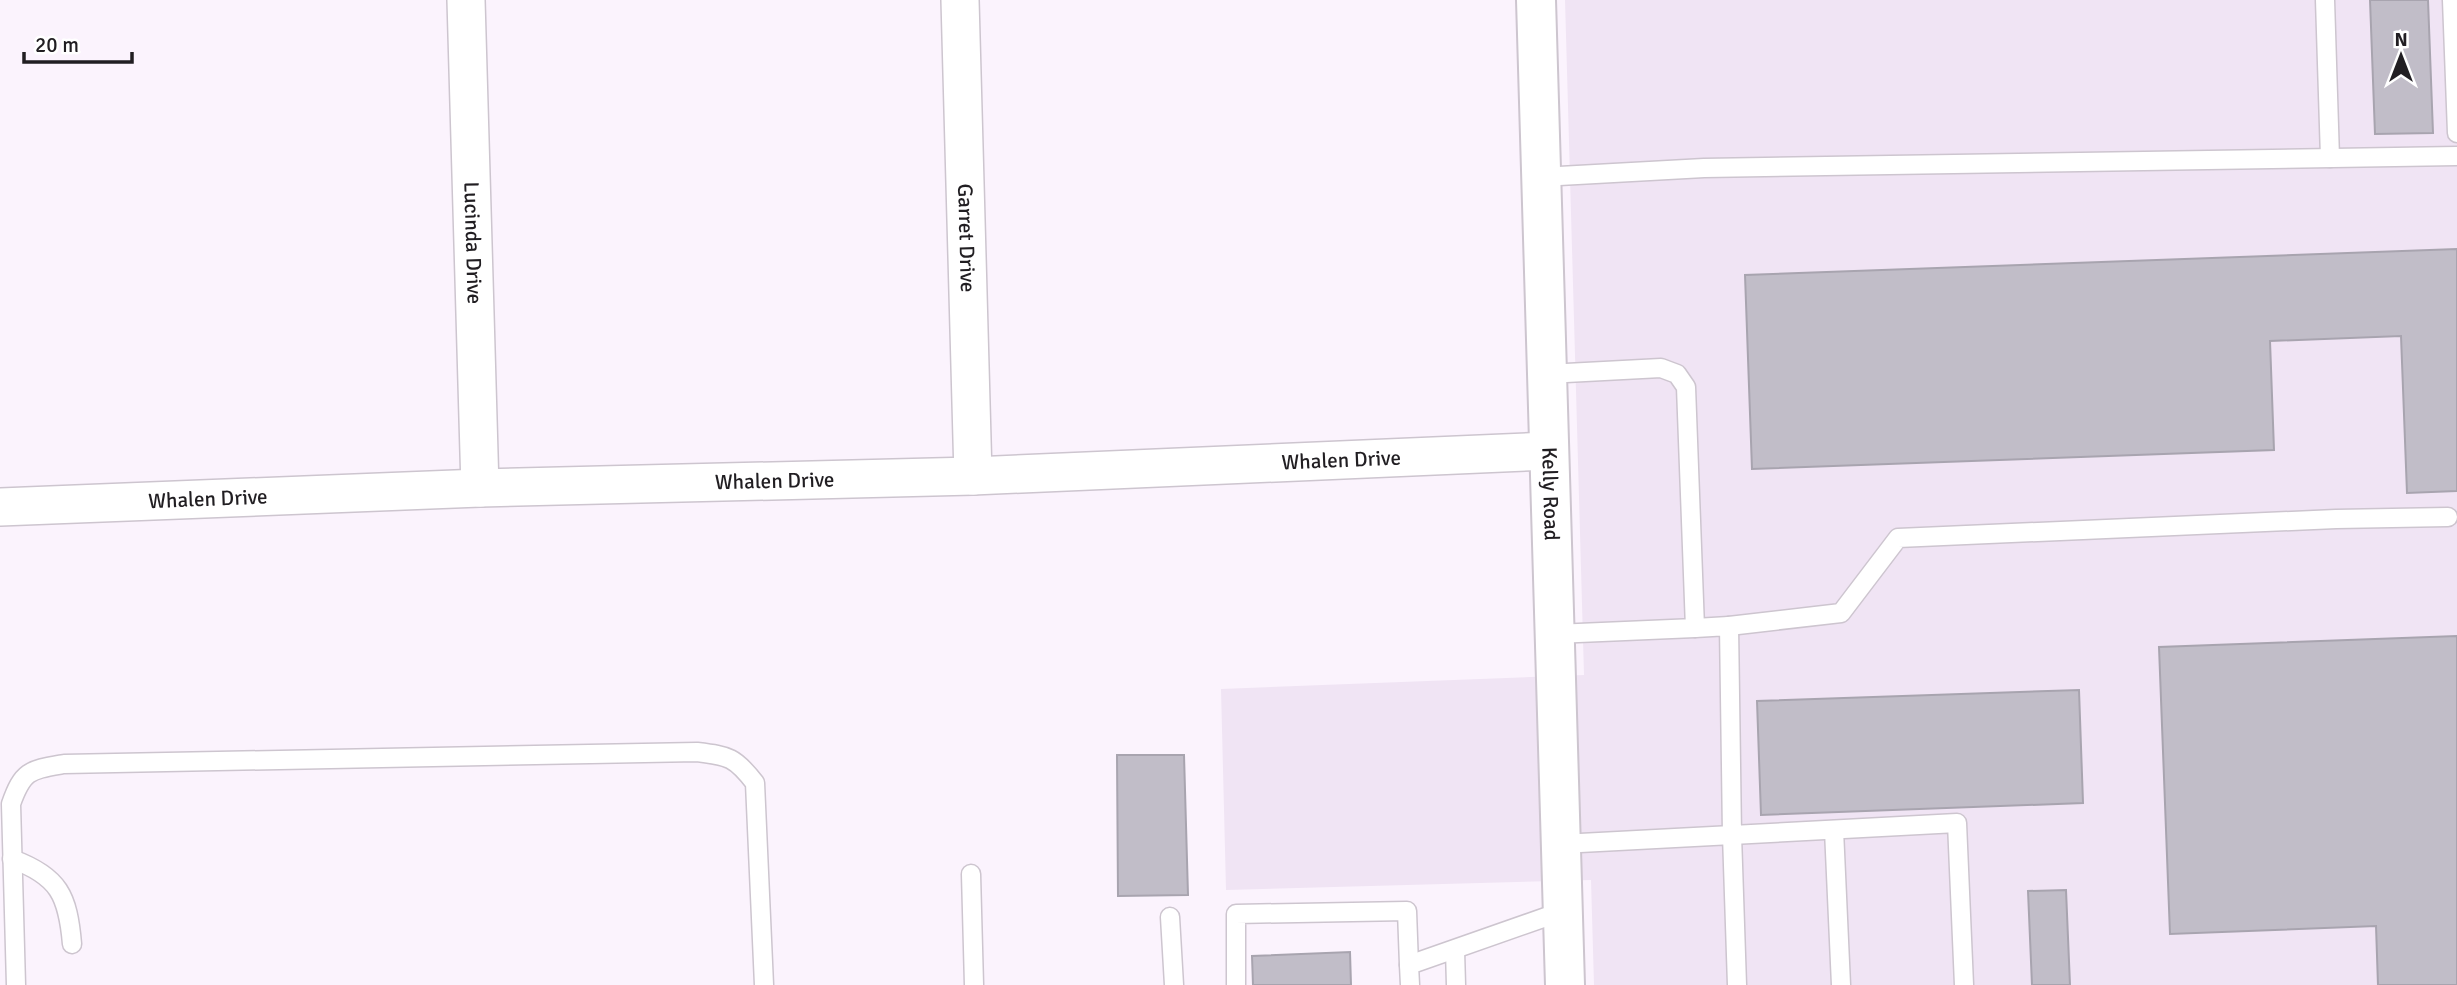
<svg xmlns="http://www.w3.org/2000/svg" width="2457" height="985" font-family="Signika,sans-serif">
	<rect width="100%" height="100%" fill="#fbf3fd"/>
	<!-- built -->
	<path fill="#f0e4f4" d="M1565 0H2457V985H1594L1591 880 1226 890 1221 689 1584 675Z"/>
	<!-- building -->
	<g fill="#c1bdc8" stroke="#a8a4af" stroke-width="2">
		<path d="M2370 0H2428L2433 133 2375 134Z"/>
		<path d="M2457 249V491L2407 493 2401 336 2270 341 2274 450 1752 469 1745 275Z"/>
		<path d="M2457 636V985H2378L2376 926 2170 934 2159 647Z"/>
		<path d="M2079 690 2083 803 1761 815 1757 701Z"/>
		<path d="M1117 755H1184L1188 895 1118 896Z"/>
		<path d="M2066 890 2070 985H2032L2028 891Z"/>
		<path d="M1350 952 1351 985H1253L1252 956Z"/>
	</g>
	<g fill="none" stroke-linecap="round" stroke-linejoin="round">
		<defs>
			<g id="lane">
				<path d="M2325 0 2330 158"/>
				<path d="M2452 0 2457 133"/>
				<path d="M1541 177 1704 168 2457 156"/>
				<path d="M1547 374 1661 368 1677 374 1686 387 1695 628 1555 634"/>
				<path d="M1729 626 1841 613 1898 538 2336 519 2448 517"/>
				<path d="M1695 628 1729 626 1732 835 1957 823 1964 985"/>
				<path d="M1834 830 1841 985"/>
				<path d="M1561 844 1732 835 1737 985"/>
				<path d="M12 859C59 876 68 896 72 944"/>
				<path d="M971 874 974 985"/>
				<path d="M1170 917 1174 985"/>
				<path d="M1455 950 1456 985"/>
				<path d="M16 985 11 804C23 770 30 770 64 764L697 752C729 756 735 757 755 783L764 985"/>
				<path d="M1236 985V914L1407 911 1409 965"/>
				<path d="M1410 985 1409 965 1563 911"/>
			</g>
			<g id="street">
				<path id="s1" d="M466 0 480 488"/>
				<path id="s2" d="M960 0 973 476"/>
				<path id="s3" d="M0 507 480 488 973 476 1549 451"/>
			</g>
			<g id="secondary">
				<path id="s4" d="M1536 0 1565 985"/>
			</g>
		</defs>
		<!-- lane casing -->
		<use href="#lane" stroke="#cdc5cf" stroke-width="21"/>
		<!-- street casing -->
		<use href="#street" stroke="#cdc5cf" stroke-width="40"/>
		<!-- secondary casing -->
		<use href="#secondary" stroke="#cdc5cf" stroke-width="42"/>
		<!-- lane -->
		<use href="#lane" stroke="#fff" stroke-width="18"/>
		<!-- street -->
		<use href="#street" stroke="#fff" stroke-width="37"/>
		<!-- secondary -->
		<use href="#secondary" stroke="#fff" stroke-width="38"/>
	</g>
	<g text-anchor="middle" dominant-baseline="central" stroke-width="5" stroke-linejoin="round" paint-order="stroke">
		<!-- street labels -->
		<g font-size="21" fill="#211e22" stroke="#fff">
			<text stroke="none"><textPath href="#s2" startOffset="238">Garret Drive</textPath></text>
			<text stroke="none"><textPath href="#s1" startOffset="243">Lucinda Drive</textPath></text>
			<text stroke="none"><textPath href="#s3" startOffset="1342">Whalen Drive</textPath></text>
			<text stroke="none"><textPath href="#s3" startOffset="775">Whalen Drive</textPath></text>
			<text stroke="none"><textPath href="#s4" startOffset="494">Kelly Road</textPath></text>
			<text stroke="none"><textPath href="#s3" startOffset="208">Whalen Drive</textPath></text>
		</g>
	</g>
	<!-- north arrow -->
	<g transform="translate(2401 56)" stroke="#ffffff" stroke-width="5" paint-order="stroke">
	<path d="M0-5L12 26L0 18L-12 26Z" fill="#211e22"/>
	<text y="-10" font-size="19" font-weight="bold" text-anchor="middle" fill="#211e22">N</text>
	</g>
	<!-- scale -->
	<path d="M24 52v10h108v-10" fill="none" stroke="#211e22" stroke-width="3.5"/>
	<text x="35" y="52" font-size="21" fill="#211e22" stroke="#ffffff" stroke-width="5" paint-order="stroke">20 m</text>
</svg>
